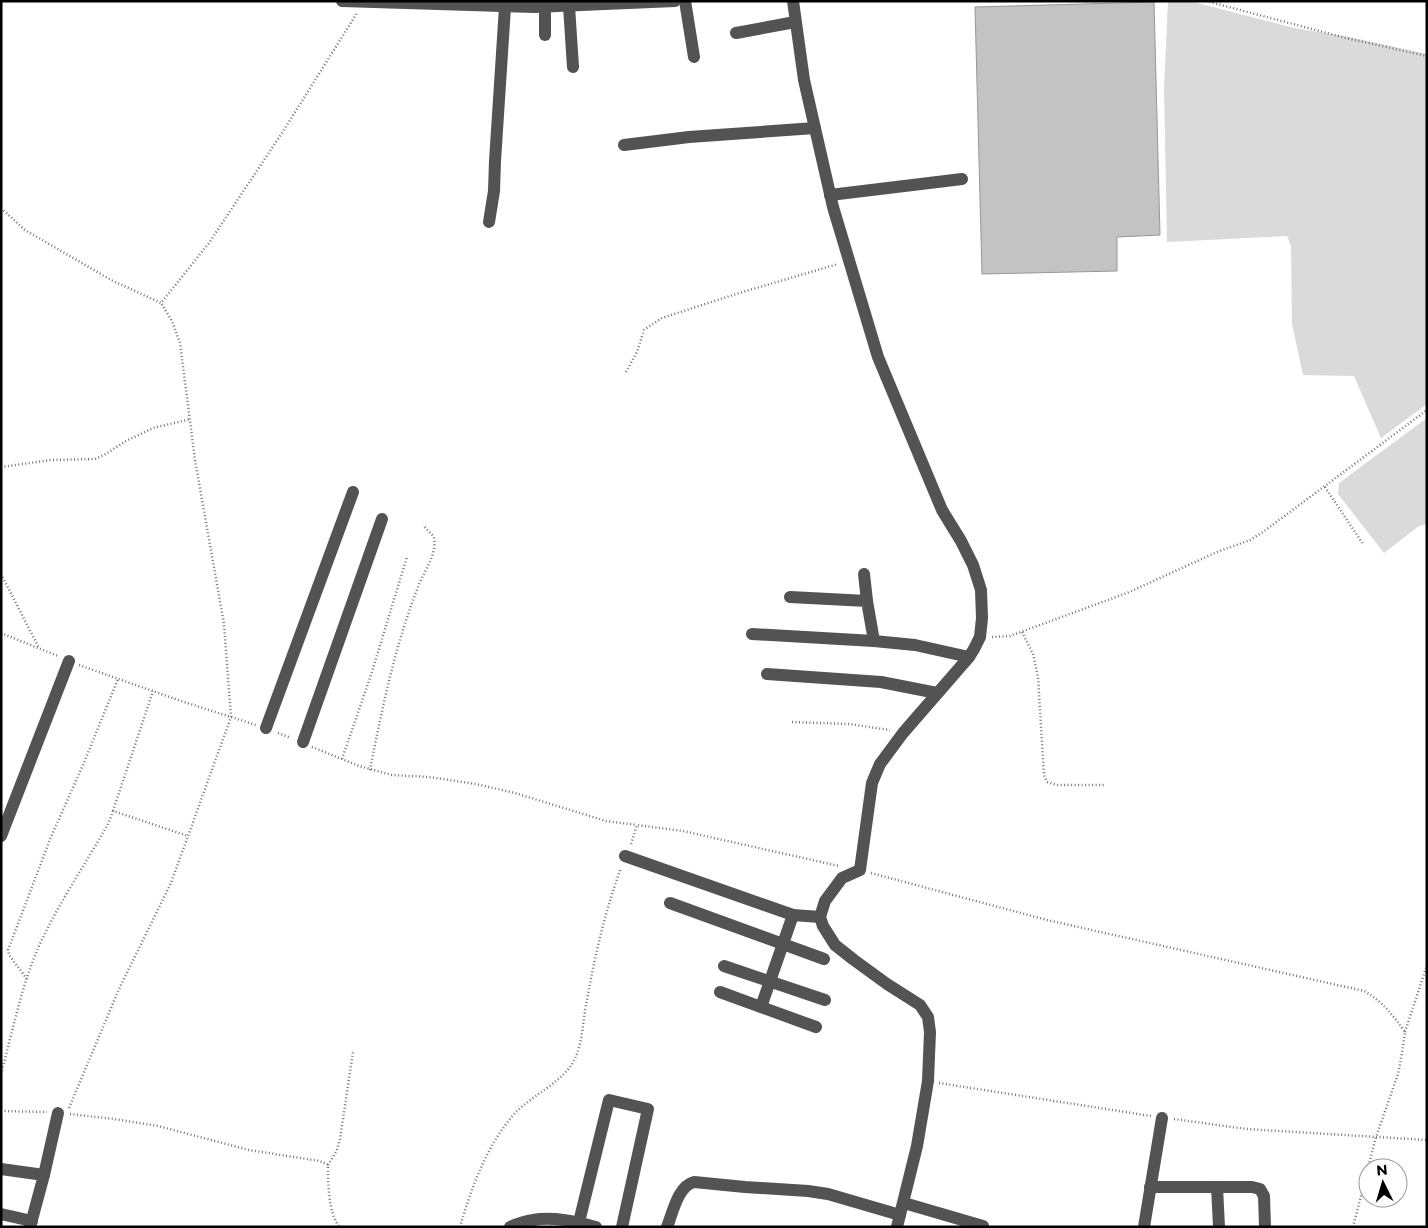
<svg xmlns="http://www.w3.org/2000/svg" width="1428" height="1228" font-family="Montserrat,sans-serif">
	<rect width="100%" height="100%" fill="#fff"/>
	<!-- green -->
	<g fill="#dadada">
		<path d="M1168 1H1190L1294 28 1349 37 1427 54V404L1381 438 1354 376 1303 375 1292 324 1291 246 1287 236 1167 242 1164 89Z"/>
		<path d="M1427 418V524L1419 526 1384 553 1338 494 1339 483Z"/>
	</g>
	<!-- building -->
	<path fill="#c3c3c3" stroke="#979797" d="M1154 2 1160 235 1117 237V271L982 274 975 7Z"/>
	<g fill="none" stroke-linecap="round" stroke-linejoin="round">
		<!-- path -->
		<g stroke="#757575" stroke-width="2.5" stroke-dasharray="1 2.5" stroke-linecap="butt">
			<path d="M1206 1 1346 38 1427 56"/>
			<path d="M1 208 25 230 111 280 161 303 209 243 282 133 357 13"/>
			<path d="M626 372 637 352 644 330 648 327 662 318 736 294 838 264"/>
			<path d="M1 467 51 460 95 459 104 455 126 441 153 428 191 419"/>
			<path d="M1325 487 1363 544"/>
			<path d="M1 574 39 648"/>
			<path d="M1022 632 1033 654 1038 677 1044 775 1047 782 1057 785H1106"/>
			<path d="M1 633 58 656"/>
			<path d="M992 637 1010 636 1127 593 1217 552 1250 540 1263 532 1427 410"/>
			<path d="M79 665 181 701 256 725"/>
			<path d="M792 722 849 724 890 730"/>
			<path d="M278 733 291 738"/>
			<path d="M312 747 359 766 392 775 429 777 476 784 515 793 606 821 637 825"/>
			<path d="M342 759 371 675 407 557"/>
			<path d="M370 770C382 708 395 646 418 587 424 570 437 557 434 537L423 525"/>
			<path d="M113 811 153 691"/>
			<path d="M631 844 637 825 683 831 839 866"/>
			<path d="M871 873 1047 920 1364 991C1383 1002 1392 1014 1405 1032L1401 1059 1398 1074 1376 1137 1368 1168"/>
			<path d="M27 979 9 955 8 950 51 837 83 765 118 679"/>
			<path d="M1405 1032 1427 965"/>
			<path d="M1 1074C12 1034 20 992 36 953 54 910 85 865 108 824L113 811 188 836"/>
			<path d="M939 1083 1151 1116"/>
			<path d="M69 1108 119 989 171 883 231 717 224 624 195 460 180 343 172 321 161 303"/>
			<path d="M1 1111 47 1112"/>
			<path d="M70 1114 114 1119 158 1126 249 1150 320 1161 328 1165C328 1180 328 1215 340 1227"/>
			<path d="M1174 1119 1246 1129 1427 1140"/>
			<path d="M328 1165 337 1150 340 1139 353 1052"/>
			<path d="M460 1227C472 1186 487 1144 516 1112 534 1094 567 1080 576 1056 583 1040 583 1017 587 1000 595 955 605 911 621 868"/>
			<path d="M1353 1227 1368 1169"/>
		</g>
		<!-- minor -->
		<g stroke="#535353" stroke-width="12">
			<path d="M342 1 535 7 675 1"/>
			<path d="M685 1 694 57"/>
			<path d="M793 1 804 80 833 207 878 357 942 510 961 541 973 565 981 590 982 618 980 637 974 649 969 657 903 733 880 764 872 783 860 870 842 878 825 901 820 917 823 926 835 945 854 960 887 984 920 1005 928 1017 930 1032 928 1081 917 1146 897 1227"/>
			<path d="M569 6 573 67"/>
			<path d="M736 33 795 22"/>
			<path d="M545 35V6"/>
			<path d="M624 145 689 137 815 128"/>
			<path d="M830 195 962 179"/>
			<path d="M489 222 494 191 495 161 505 7"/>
			<path d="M864 574 867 601"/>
			<path d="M790 597 867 601 874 641 915 645 969 657"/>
			<path d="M752 634 874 641"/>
			<path d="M767 674 881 682 937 693"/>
			<path d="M266 728 353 492"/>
			<path d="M303 742 382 519"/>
			<path d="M1 836 69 661"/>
			<path d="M625 856 793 915"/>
			<path d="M670 903 824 959"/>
			<path d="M724 966 825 1000"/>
			<path d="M720 992 816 1027"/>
			<path d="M761 1007 793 915 820 917"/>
			<path d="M1 1169 44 1175 30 1227"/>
			<path d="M44 1175 58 1113"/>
			<path d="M1150 1187H1252L1260 1189 1264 1196 1265 1227"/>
			<path d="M1217 1187 1219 1227"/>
			<path d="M904 1203 983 1226"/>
			<path d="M1 1214 32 1221"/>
			<path d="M579 1222 609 1100 648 1109 622 1227"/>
			<path d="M510 1227C517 1224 525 1221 533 1220 553 1216 577 1222 596 1227"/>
			<path d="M667 1227C673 1212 678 1186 694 1182L745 1187 808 1191 828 1194 900 1215"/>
			<path d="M1144 1227 1162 1118"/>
		</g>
	</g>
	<!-- border -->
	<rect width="1428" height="1228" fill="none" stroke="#000000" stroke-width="5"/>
	<!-- north arrow -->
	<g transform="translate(1383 1183) rotate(355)"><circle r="24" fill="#ffffff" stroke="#999999"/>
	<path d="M0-4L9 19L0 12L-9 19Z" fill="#000000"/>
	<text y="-8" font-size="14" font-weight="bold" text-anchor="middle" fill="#000000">N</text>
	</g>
</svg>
